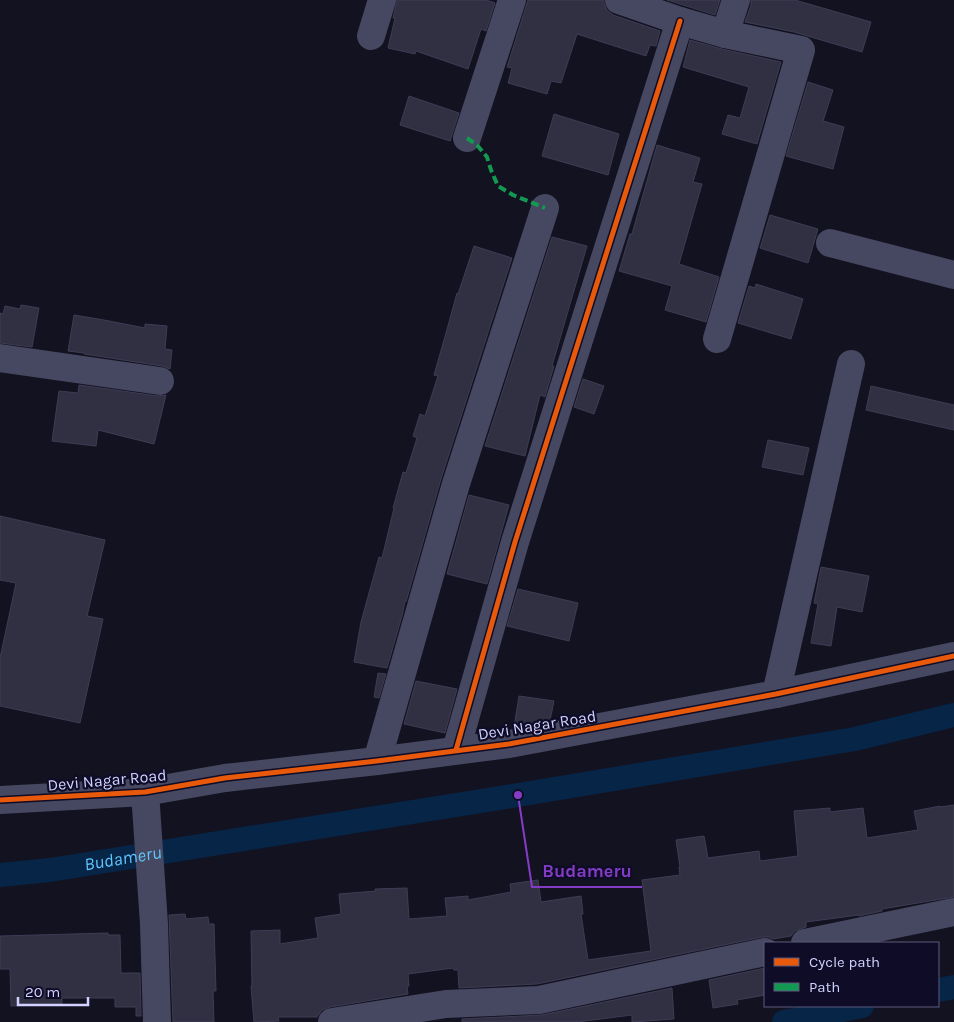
<svg xmlns="http://www.w3.org/2000/svg" width="954" height="1022" font-family="Karla,sans-serif">
	<rect width="100%" height="100%" fill="#131220"/>
	<g fill="none" stroke-linecap="round" stroke-linejoin="round">
		<!-- canal -->
		<g stroke="#072547" stroke-width="24">
			<path id="s1" d="M0 875 50 870 518 795 855 739 954 715"/>
			<path d="M938 990 954 987"/>
			<path d="M784 1022 862 1006"/>
		</g>
	</g>
	<!-- building -->
	<g fill="#313042" stroke="#3e3c55">
		<path d="M397 0H486L495 3 486 31 481 29 468 69 416 51 415 54 388 48 395 18H393Z"/>
		<path d="M528 0H604V3L607 10 613 15 660 31 656 46 650 45 646 56 577 34 561 83 551 81 547 94 508 83 512 68 507 67Z"/>
		<path d="M667 0H720L715 15Z"/>
		<path d="M751 0H795L871 22 862 52 794 32 745 22 751 5Z"/>
		<path d="M690 40 722 49 781 62 757 144 722 134 728 115 740 118 749 87 683 67Z"/>
		<path d="M808 82 833 90 823 121 844 127 833 169 786 156Z"/>
		<path d="M409 96 459 113 450 141 400 125Z"/>
		<path d="M554 114 619 134 608 175 542 156Z"/>
		<path d="M657 145 700 158 693 182 702 184 679 264 719 277 706 322 665 310 672 286 619 271 630 234H632Z"/>
		<path d="M770 215 818 229 808 263 760 248Z"/>
		<path d="M552 237 587 246 552 366H554L545 397 540 395 525 456 485 446Z"/>
		<path d="M474 246 512 258 441 479 406 602 405 601 402 616 387 668 354 662 361 622 379 557 382 558 394 508H393L403 472 406 473 417 438 413 436 420 414 425 416 438 376 434 375 446 333 457 293 458 294Z"/>
		<path d="M756 284 803 299 791 339 738 323 749 286 755 288Z"/>
		<path d="M21 305 39 308 32 347 0 343V313L3 314 5 306 20 309Z"/>
		<path d="M74 315 104 320 145 328V324L167 326 165 349 172 350 170 369 162 366 84 354V353L68 351Z"/>
		<path d="M583 379 604 386 594 414 574 407Z"/>
		<path d="M79 385 158 396 166 395 154 444 98 430 96 446 52 441 59 391 78 393Z"/>
		<path d="M871 386 954 405V430L866 410Z"/>
		<path d="M768 440 809 448 803 475 762 467Z"/>
		<path d="M469 495 509 505 487 584 447 574Z"/>
		<path d="M0 516 105 540 87 616 103 619 80 723 0 706V658L16 583 0 580Z"/>
		<path d="M821 567 869 576 862 612 837 607 831 646 811 643 818 604 814 603Z"/>
		<path d="M518 589 578 603 569 641 507 626Z"/>
		<path d="M378 673 386 674 379 698 374 697Z"/>
		<path d="M416 681 457 689 445 733 404 724Z"/>
		<path d="M519 696 554 701 550 720 514 727Z"/>
		<path d="M954 805V897L882 909V911L859 916V915L806 922V927L795 931 791 936 773 939 769 937H762L537 984 459 988 458 970H454L453 968 408 974 409 986H407L408 994 330 1007 322 1010 317 1017H278L279 1021 254 1022 251 986H252L251 931 280 930V944L318 938 315 918 341 914 339 894 376 891 375 889 407 888 409 919 447 916 445 898 468 896V900L511 892 510 884 538 880 541 902 581 896 583 914H581L588 960 651 951 642 880 680 875 679 867H680L676 840 704 836 708 858 759 851 760 861 798 856 794 811 830 808V812L863 808 867 838 918 830 914 811 940 806V807Z"/>
		<path d="M185 914 186 919 208 917 209 924H214L216 991H213L214 1022H173L169 915Z"/>
		<path d="M108 933V935H120L121 973H140L141 1016H136V1007H115V998H62V1004L11 1006 10 969H0V936Z"/>
		<path d="M765 968V995L737 1000 738 1004 713 1008 709 980Z"/>
		<path d="M672 988 674 1019 632 1022V1015L577 1022H462V1019L542 1015Z"/>
	</g>
	<g fill="none" stroke-linecap="round" stroke-linejoin="round">
		<!-- minor -->
		<g stroke="#464861" stroke-width="28">
			<path d="M619 0 680 21 725 34 801 50 717 339"/>
			<path d="M725 34 736 0"/>
			<path d="M371 36 382 0"/>
			<path d="M467 138 512 0"/>
			<path d="M830 243 954 275"/>
			<path d="M0 358 160 381"/>
			<path d="M776 694 851 364"/>
			<path d="M456 750 515 542 680 21"/>
			<path d="M377 761 456 484 545 208"/>
			<path d="M145 792 154 924 157 1022"/>
			<path d="M0 800 145 792 225 778 377 761 509 744 776 694 954 656"/>
			<path d="M805 943 954 912"/>
			<path d="M332 1022 446 1004 539 1000 765 952"/>
		</g>
		<!-- quiet -->
		<path stroke="#139951" stroke-width="4" stroke-dasharray="8 4" stroke-linecap="butt" d="M467 138 477 145 487 157 491 170 498 186 513 195 545 208"/>
		<defs>
			<g id="cycleway">
				<path d="M456 750 515 542 680 21"/>
				<path d="M0 800 145 792 225 778 377 761 509 744 776 694 954 656"/>
			</g>
		</defs>
		<!-- cycleway casing -->
		<use href="#cycleway" stroke="#0e0c26" stroke-width="8"/>
		<!-- cycleway -->
		<use href="#cycleway" stroke="#e8590c" stroke-width="5"/>
	</g>
	<g text-anchor="middle" dominant-baseline="central" stroke-width="4.5" stroke-linejoin="round" paint-order="stroke">
		<!-- street labels -->
		<g font-size="16" fill="#d2d1ff" stroke="#0e0c26">
			<text transform="translate(537 725) rotate(-9)">Devi Nagar Road</text>
			<text transform="translate(107 780) rotate(-5)">Devi Nagar Road</text>
		</g>
		<!-- water labels -->
		<g font-size="18" font-style="italic" fill="#5fc6ff" stroke="#0e0c26">
			<text stroke="none"><textPath href="#s1" startOffset="124">Budameru</textPath></text>
		</g>
	</g>
	<!-- callouts -->
	<path fill="none" stroke="#843cc5" stroke-width="2" d="M518 795L532 887H642"/>
	<circle fill="#843cc5" stroke="#0e0c26" stroke-width="2" cx="518" cy="795" r="5"/>
	<g font-size="18" text-anchor="middle" font-weight="bold" fill="#843cc5" stroke="#0e0c26" stroke-width="4.5" stroke-linejoin="round" paint-order="stroke">
		<text x="587" y="877">Budameru</text>
	</g>
	<!-- legend -->
	<rect x="764" y="942" width="175" height="65" fill="#0e0c26" stroke="#5c5b7d"/>
	<rect x="774" y="958" width="25" height="8" fill="#e8590c" stroke="#5c5b7d"/>
	<text x="809" y="967" font-size="15" fill="#d2d1ff">Cycle path</text>
	<rect x="774" y="983" width="25" height="8" fill="#139951" stroke="#5c5b7d"/>
	<text x="809" y="992" font-size="15" fill="#d2d1ff">Path</text>
	<!-- scale -->
	<path d="M18 997v8h70v-8" fill="none" stroke="#d2d1ff" stroke-width="2.5"/>
	<text x="25" y="997" font-size="15" fill="#d2d1ff" stroke="#0e0c26" stroke-width="4" paint-order="stroke">20 m</text>
</svg>
